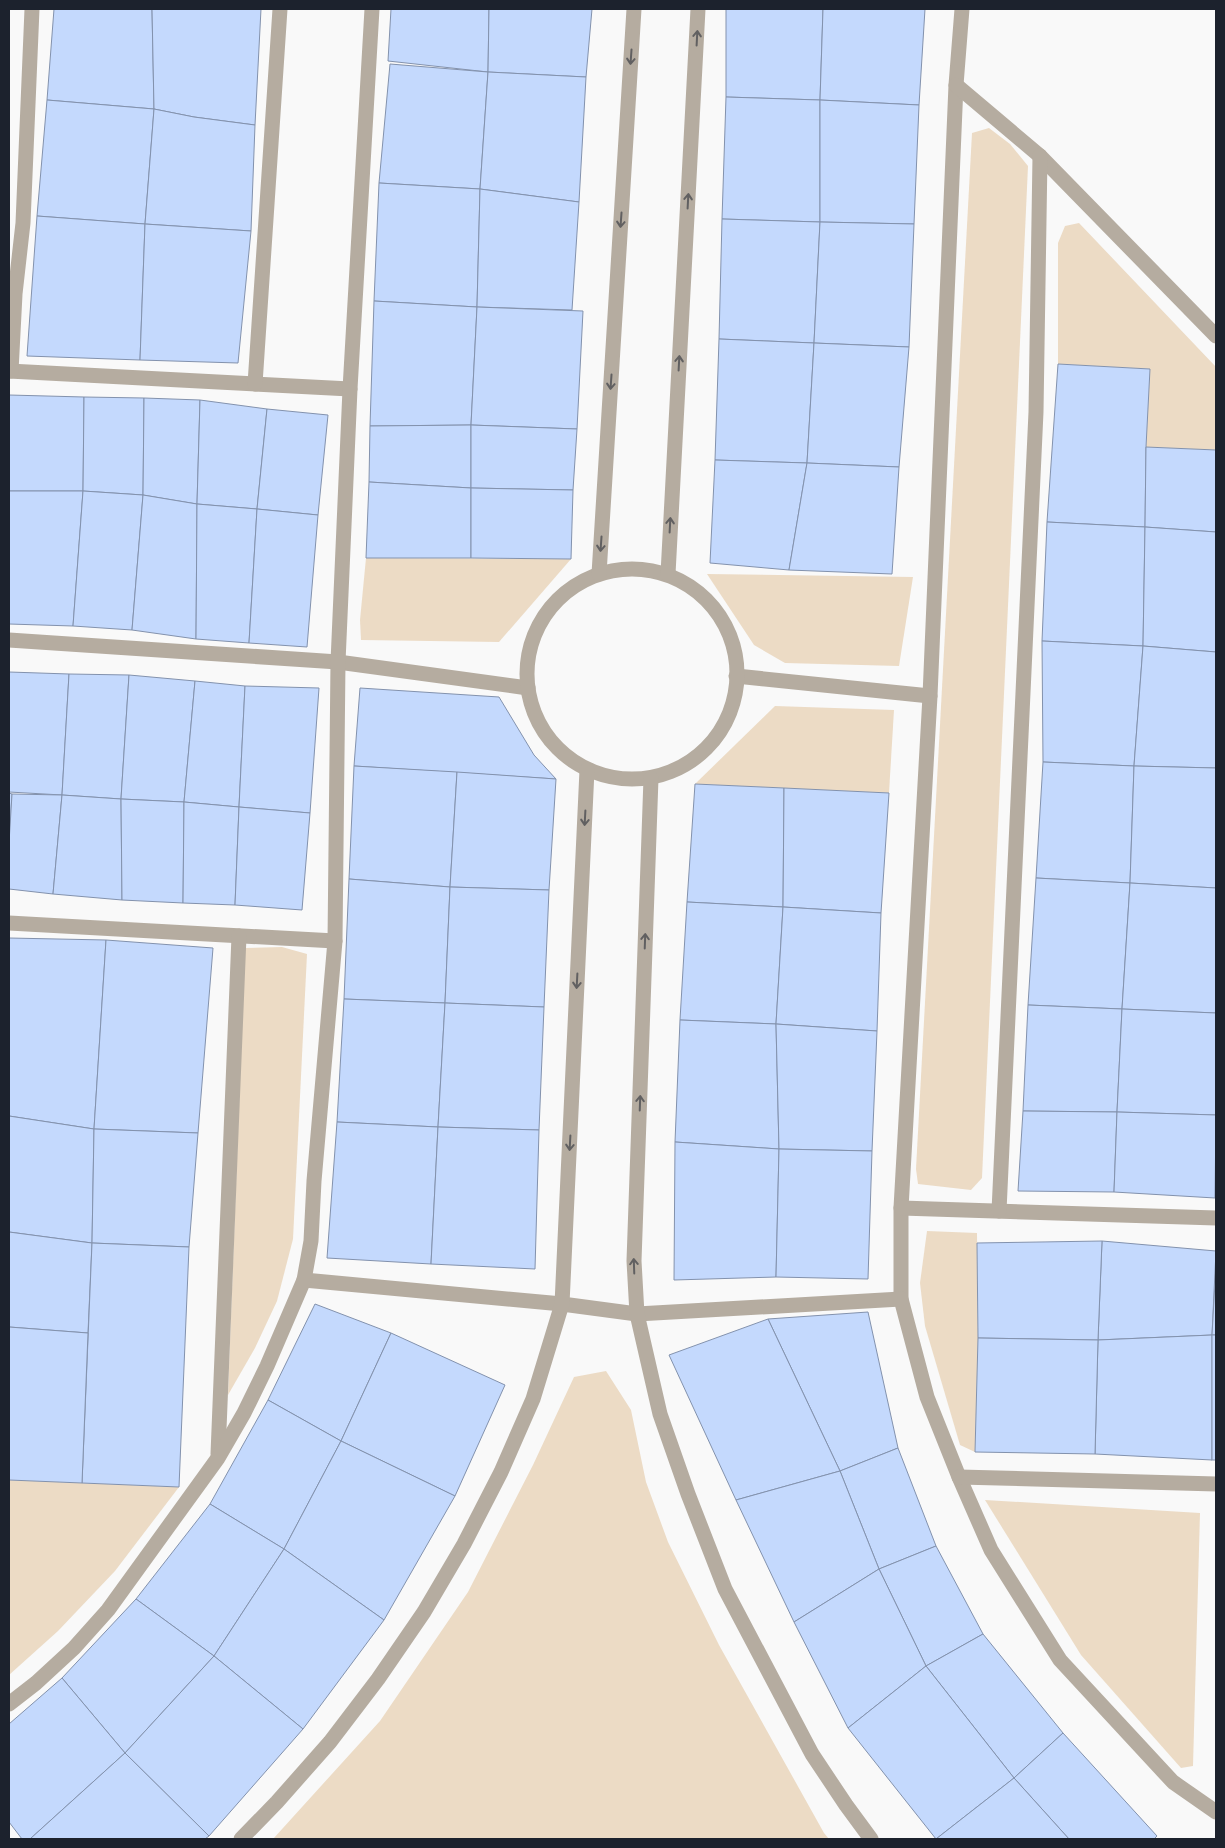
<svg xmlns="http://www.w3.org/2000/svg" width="1225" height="1848" font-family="Jost,sans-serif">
	<rect width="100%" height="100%" fill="#f9f9f9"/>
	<!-- green -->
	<g fill="#ecdbc5">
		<path d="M989 128 1010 144 1028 166 982 1178 971 1190 918 1184 916 1169 972 133Z"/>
		<path d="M1079 223 1216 367V450L1146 447 1150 369 1058 364V243L1065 226Z"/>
		<path d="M366 558 571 559 499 642 361 640 360 620Z"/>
		<path d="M707 574 913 577 899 666 785 663 754 645Z"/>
		<path d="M775 706 894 710 889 793 695 784Z"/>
		<path d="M282 947 307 954 293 1239 277 1301 255 1348 228 1395 245 948Z"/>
		<path d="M927 1231 977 1233 978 1338 975 1452 960 1445 925 1326 920 1283Z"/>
		<path d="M606 1371 631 1410 646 1482 668 1542 719 1645 824 1833 829 1839H273L380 1721 468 1592 533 1465 574 1377Z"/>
		<path d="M9 1480 179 1487 115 1571 58 1631 9 1675Z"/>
		<path d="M985 1500 1200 1513 1193 1766 1181 1768 1081 1655Z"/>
	</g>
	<!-- building -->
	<g fill="#c4d9fd" stroke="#8392ad">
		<path d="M54 9H152L154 109 47 100Z"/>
		<path d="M152 9H261L255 125 194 117 154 109Z"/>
		<path d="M391 9H489L488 72 388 61Z"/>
		<path d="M489 9H592L586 77 488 72Z"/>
		<path d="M726 9H823L820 100 726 97Z"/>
		<path d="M823 9H925L919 105 820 100Z"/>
		<path d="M390 64 488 72 480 189 379 183Z"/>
		<path d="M488 72 586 77 579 202 480 189Z"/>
		<path d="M726 97 820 100V222L722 219Z"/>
		<path d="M47 100 154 109 145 224 37 216Z"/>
		<path d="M820 100 919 105 914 224 820 222Z"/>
		<path d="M154 109 194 117 255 125 251 231 145 224Z"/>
		<path d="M379 183 480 189 477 307 374 301Z"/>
		<path d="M480 189 579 202 572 310 477 307Z"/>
		<path d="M37 216 145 224 140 360 27 356Z"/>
		<path d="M722 219 820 222 814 343 719 339Z"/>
		<path d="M820 222 914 224 909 347 814 343Z"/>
		<path d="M145 224 251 231 238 363 140 360Z"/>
		<path d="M374 301 477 307 471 425 370 426Z"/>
		<path d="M477 307 583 311 577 429 471 425Z"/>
		<path d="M719 339 814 343 807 463 715 460Z"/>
		<path d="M814 343 909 347 899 467 807 463Z"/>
		<path d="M1058 364 1150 369 1146 447 1145 527 1047 522Z"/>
		<path d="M9 395 84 397 83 491H9Z"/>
		<path d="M84 397 144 398 143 495 83 491Z"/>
		<path d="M144 398 200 400 197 504 143 495Z"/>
		<path d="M200 400 267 409 257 509 197 504Z"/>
		<path d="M267 409 328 415 318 515 257 509Z"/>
		<path d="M471 425V488L369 482 370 426Z"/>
		<path d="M471 425 577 429 573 490 471 488Z"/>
		<path d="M1146 447 1216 450V532L1145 527Z"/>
		<path d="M715 460 807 463 789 570 710 563Z"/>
		<path d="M807 463 899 467 892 574 789 570Z"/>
		<path d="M369 482 471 488V558H366Z"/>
		<path d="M471 488 573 490 571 559 471 558Z"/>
		<path d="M9 491H83L73 626 9 624Z"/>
		<path d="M83 491 143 495 132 630 73 626Z"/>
		<path d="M143 495 197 504 196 639 132 630Z"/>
		<path d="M197 504 257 509 249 643 196 639Z"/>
		<path d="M257 509 318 515 307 647 249 643Z"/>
		<path d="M1047 522 1145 527 1143 646 1042 641Z"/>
		<path d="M1145 527 1216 532V652L1143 646Z"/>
		<path d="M1042 641 1143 646 1134 766 1043 762Z"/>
		<path d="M1143 646 1216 652V768L1134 766Z"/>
		<path d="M9 672 69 674 62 795 9 792Z"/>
		<path d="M69 674 129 675 121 799 62 795Z"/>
		<path d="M129 675 195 681 184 802 121 799Z"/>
		<path d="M195 681 245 686 239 807 184 802Z"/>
		<path d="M245 686 319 688 310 813 239 807Z"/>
		<path d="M360 688 499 697 534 755 556 779 354 766Z"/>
		<path d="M1043 762 1134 766 1130 883 1036 878Z"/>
		<path d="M354 766 457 772 450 887 349 879Z"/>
		<path d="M1134 766 1216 768V888L1130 883Z"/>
		<path d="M457 772 556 779 549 890 450 887Z"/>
		<path d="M695 784 784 788 783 907 687 902Z"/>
		<path d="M784 788 889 793 881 913 783 907Z"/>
		<path d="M9 793 12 794 9 843Z"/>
		<path d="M12 794 62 795 53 894 9 889V843Z"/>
		<path d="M62 795 121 799 122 900 53 894Z"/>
		<path d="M121 799 184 802 183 903 122 900Z"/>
		<path d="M184 802 239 807 235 905 183 903Z"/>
		<path d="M239 807 310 813 302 910 235 905Z"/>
		<path d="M1036 878 1130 883 1122 1009 1028 1005Z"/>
		<path d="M349 879 450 887 445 1003 344 999Z"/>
		<path d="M1130 883 1216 888V1013L1122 1009Z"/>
		<path d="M450 887 549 890 544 1007 445 1003Z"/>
		<path d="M687 902 783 907 776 1024 680 1020Z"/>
		<path d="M783 907 881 913 877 1031 776 1024Z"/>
		<path d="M9 938 106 940 94 1129 9 1116Z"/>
		<path d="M106 940 213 948 198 1133 94 1129Z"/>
		<path d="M344 999 445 1003 438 1127 337 1122Z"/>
		<path d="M445 1003 544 1007 539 1130 438 1127Z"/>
		<path d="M1028 1005 1122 1009 1117 1112 1023 1111Z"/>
		<path d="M1122 1009 1216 1013V1115L1117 1112Z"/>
		<path d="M680 1020 776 1024 779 1149 675 1142Z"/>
		<path d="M776 1024 877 1031 872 1151 779 1149Z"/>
		<path d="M1023 1111 1117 1112 1114 1192 1018 1191Z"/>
		<path d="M1117 1112 1216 1115 1215 1198 1114 1192Z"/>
		<path d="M9 1116 94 1129 92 1243 9 1232Z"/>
		<path d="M337 1122 438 1127 431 1264 327 1258Z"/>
		<path d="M438 1127 539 1130 535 1269 431 1264Z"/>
		<path d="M94 1129 198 1133 189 1247 92 1243Z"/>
		<path d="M675 1142 779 1149 776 1277 674 1280Z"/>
		<path d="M779 1149 872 1151 868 1279 776 1277Z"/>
		<path d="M9 1232 92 1243 88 1333 9 1327Z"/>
		<path d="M1102 1241 1216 1251 1212 1335 1098 1340Z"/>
		<path d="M1102 1241 1098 1340 978 1338 977 1243Z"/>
		<path d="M92 1243 189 1247 179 1487 82 1483Z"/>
		<path d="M1216 1265V1335H1212Z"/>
		<path d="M315 1304 391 1333 341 1441 268 1400Z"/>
		<path d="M868 1312 898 1448 840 1471 768 1319Z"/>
		<path d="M768 1319 840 1471 736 1500 669 1355Z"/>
		<path d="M9 1327 88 1333 82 1483 9 1480Z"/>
		<path d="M391 1333 505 1385 455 1496 341 1441Z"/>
		<path d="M1212 1335V1460L1095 1454 1098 1340Z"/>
		<rect x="1212" y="1335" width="4" height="125"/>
		<path d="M978 1338 1098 1340 1095 1454 975 1452Z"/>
		<path d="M268 1400 341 1441 284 1549 210 1504Z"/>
		<path d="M341 1441 455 1496 384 1620 284 1549Z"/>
		<path d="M898 1448 936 1546 879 1569 840 1471Z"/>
		<path d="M840 1471 879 1569 794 1622 736 1500Z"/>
		<path d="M210 1504 284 1549 214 1656 136 1599Z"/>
		<path d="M936 1546 983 1634 926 1666 879 1569Z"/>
		<path d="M284 1549 384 1620 303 1729 214 1656Z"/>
		<path d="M879 1569 926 1666 848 1728 794 1622Z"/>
		<path d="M136 1599 214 1656 125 1753 62 1678Z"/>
		<path d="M983 1634 1063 1733 1014 1778 926 1666Z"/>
		<path d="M214 1656 303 1729 209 1836 125 1753Z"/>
		<path d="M926 1666 1014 1778 936 1839 848 1728Z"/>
		<path d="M62 1678 125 1753 30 1839H22L9 1822V1724Z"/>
		<path d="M1063 1733 1157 1836 1154 1839H1069L1014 1778Z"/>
		<path d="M125 1753 209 1836 205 1839H30Z"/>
		<path d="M1014 1778 1069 1839H936Z"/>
	</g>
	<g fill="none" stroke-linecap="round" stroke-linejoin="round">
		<!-- minor -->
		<g stroke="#b5aca0" stroke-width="15">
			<path d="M962 9 956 85 930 696 901 1208V1299L927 1397 959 1477 991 1550 1060 1660 1173 1782 1216 1812"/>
			<path d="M956 85 1040 156 1216 336"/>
			<path d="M9 371 350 389"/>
			<path d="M11 371 15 294 23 223 32 9"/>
			<path d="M255 384 280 9"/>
			<path d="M9 640 338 662 528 688"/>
			<path d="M736 676 930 696"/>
			<path d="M9 923 335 941"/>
			<path d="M901 1208 1216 1218"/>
			<path d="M999 1211 1036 412 1040 156"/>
			<path d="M304 1280 562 1304 637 1314 901 1299"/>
			<path d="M218 1454 239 936"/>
			<path d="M959 1477 1216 1484"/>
			<path d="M9 1704 36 1683 74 1648 108 1610 218 1458 244 1413 267 1366 304 1280 311 1241 314 1181 335 941 338 662 350 389 372 9"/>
		</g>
		<!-- tertiary -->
		<g stroke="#b5aca0" stroke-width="15">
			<circle cx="632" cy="674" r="105"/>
			<path d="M599 574 634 9"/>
			<path d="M668 574 698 9"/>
			<path d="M651 778 634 1261 637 1314 660 1414 688 1494 725 1589 812 1754 846 1805 871 1839"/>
			<path d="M241 1839 277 1802 330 1742 378 1679 424 1612 464 1544 501 1472 533 1399 562 1304 587 770"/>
		</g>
	</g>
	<!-- one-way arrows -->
	<defs><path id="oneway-shaft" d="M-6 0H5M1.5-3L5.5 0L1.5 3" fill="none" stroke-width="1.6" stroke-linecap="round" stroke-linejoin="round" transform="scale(1.25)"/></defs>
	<g stroke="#616061">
		<use href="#oneway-shaft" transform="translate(697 38) rotate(-87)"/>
		<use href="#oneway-shaft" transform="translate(631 57) rotate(94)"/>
		<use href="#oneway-shaft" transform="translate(688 201) rotate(-87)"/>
		<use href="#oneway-shaft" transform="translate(621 220) rotate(94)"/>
		<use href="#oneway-shaft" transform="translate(679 363) rotate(-87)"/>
		<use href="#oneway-shaft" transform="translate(611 382) rotate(94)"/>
		<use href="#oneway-shaft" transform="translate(670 525) rotate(-87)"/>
		<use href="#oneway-shaft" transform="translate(601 544) rotate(94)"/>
		<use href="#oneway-shaft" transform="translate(585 818) rotate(93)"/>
		<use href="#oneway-shaft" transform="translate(645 941) rotate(-88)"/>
		<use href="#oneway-shaft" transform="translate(577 981) rotate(93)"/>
		<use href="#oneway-shaft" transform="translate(640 1103) rotate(-88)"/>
		<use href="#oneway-shaft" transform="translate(570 1143) rotate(93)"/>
		<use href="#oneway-shaft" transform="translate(634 1266) rotate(-92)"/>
	</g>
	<!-- border -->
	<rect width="1225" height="1848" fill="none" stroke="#1c222d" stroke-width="20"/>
</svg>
